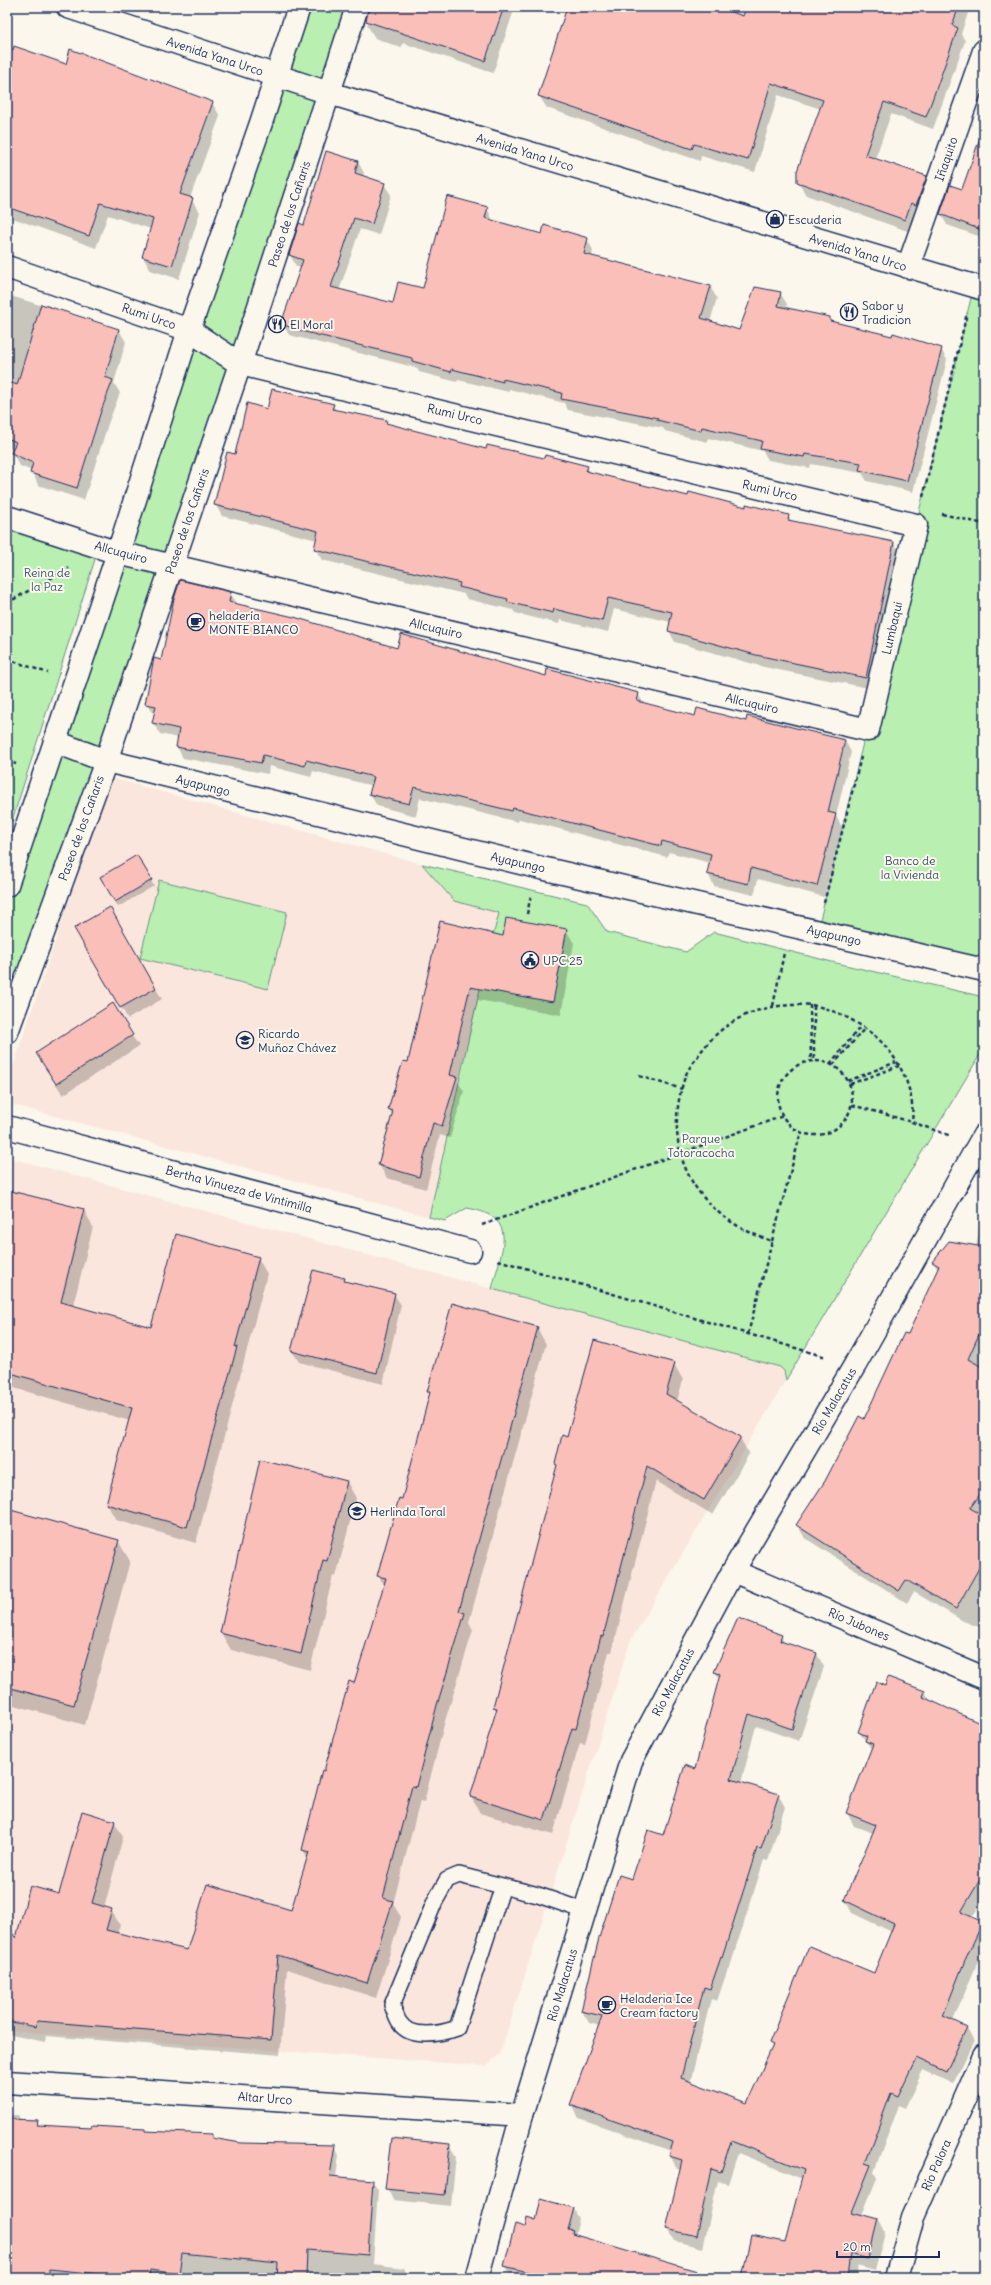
<svg xmlns="http://www.w3.org/2000/svg" width="991" height="2285" font-family="Delius,sans-serif">
	<rect width="100%" height="100%" fill="#fbf7ec"/>
	<filter id="ink" filterUnits="userSpaceOnUse"><feTurbulence type="fractalNoise" baseFrequency=".025" numOctaves="2"/><feDisplacementMap in="SourceGraphic" scale="8" xChannelSelector="R" yChannelSelector="G"/><feConvolveMatrix kernelMatrix="1 2 1 2 8 2 1 2 1" color-interpolation-filters="sRGB"/></filter>
	<g filter="url(#ink)">
		<!-- built -->
		<g fill="#fbe6dd">
			<path d="M112 778 422 864 454 901 499 913 477 996 457 1099 429 1217 13 1105 7 1100V1084L109 781Z"/>
			<path d="M7 1157 780 1367 784 1371 786 1380 630 1642 500 2054 486 2066 7 2031Z"/>
		</g>
		<!-- green -->
		<g fill="#b9efb1" stroke="#6a8f88">
			<path d="M304 7H353L326 87 282 72Z"/>
			<path d="M278 83 322 97 237 357 195 328Z"/>
			<path d="M971 298 984 301V962L819 924Z"/>
			<path d="M192 339 232 365 168 559 124 548Z"/>
			<path d="M7 524 97 553 12 821 7 820Z"/>
			<path d="M121 559 166 569 104 753 64 739Z"/>
			<path d="M59 749 100 762 7 1016V899Z"/>
			<path d="M422 864 587 903 607 932 686 952 714 932 832 962 984 997V1048L786 1380 784 1371 780 1367 492 1289C501 1250 521 1217 467 1208L445 1221 429 1217C453 1115 472 1013 499 913L454 901Z"/>
			<path d="M159 880 287 912 268 989 140 958Z"/>
		</g>
		<!-- shadow -->
		<g fill="#0003">
			<path d="M374 7H515L493 73 403 43 401 48 375 38 367 25Z"/>
			<path d="M569 7H715L744 17 747 7H970L961 34 965 41 933 129 891 114 875 159 926 177 933 190 913 233 806 195 798 182 821 109 778 95 755 172 701 156 700 161 547 108 539 96Z"/>
			<path d="M7 50 212 103 220 116 190 198 200 212 179 279 150 270 143 257 151 229 108 215 96 248 7 216Z"/>
			<path d="M984 154V238L947 225 941 214 963 190Z"/>
			<path d="M358 162 364 173 363 177 384 184 391 195 379 235 360 229 339 291 394 304 424 289 487 208 493 221 542 235 587 239 593 250 592 257 710 287 717 298 710 322 740 332 780 293 787 304 786 309 830 318 833 323 941 349 947 360 913 492 867 481 862 473 811 464 810 468 768 460 763 451 708 438 707 442 665 431 663 428 568 410 564 403 509 389V392L458 380 457 382 419 372 417 368 289 335 283 324 301 268 296 266 290 255 304 226Z"/>
			<path d="M7 293 8 295 119 330 126 342 114 383 120 393 108 424 84 500 38 485 32 471 20 466 12 453 14 450 7 447Z"/>
			<path d="M333 405 336 410 386 421 388 424 487 450 587 467 591 473 689 498 788 516 792 522 894 543 900 554 873 689 764 667 675 642 669 631 671 622 614 609 608 632 560 620 559 624 515 613 513 610 467 599 464 594 322 560 315 549 317 540 222 516 215 504 236 455 268 410Z"/>
			<path d="M230 593 237 605 398 649 638 694 644 704 696 717 747 723 845 741 851 752 836 816 842 827 824 897 758 879 754 895 714 886 708 874 710 863 669 852 667 857 552 827 519 819 518 822 420 798 416 816 377 806 370 794 373 786 313 771 311 777 269 766 268 774 183 758 177 747 178 738 160 734 153 723 155 715 146 703 162 661Z"/>
			<path d="M137 857 154 886 118 907 101 878Z"/>
			<path d="M109 908 162 999 128 1019 75 928Z"/>
			<path d="M566 930 574 943 561 1015 478 1000 458 1082 464 1091 450 1138 440 1135 426 1189 387 1178 379 1165 393 1116 389 1109 409 1064 504 937Z"/>
			<path d="M132 1036 139 1046 63 1095 43 1064Z"/>
			<path d="M7 1191 84 1210 93 1227 73 1306 152 1328 258 1258 267 1274 196 1543 116 1520 107 1504 130 1421 7 1386Z"/>
			<path d="M984 1201V1629L963 1621 914 1592 907 1603 805 1538 797 1525 864 1420 908 1335 938 1270 933 1262 976 1247Z"/>
			<path d="M344 1279 346 1283 394 1294 401 1305 383 1384 299 1362 292 1351Z"/>
			<path d="M537 1328 546 1344 469 1622 473 1630 445 1721 424 1802 420 1801 393 1904 401 1917 376 1998 287 1969 280 2055 46 2036 45 2042 11 2035 7 2027V1929L18 1946 114 1821 123 1837 104 1908 111 1910 120 1925 117 1934 188 1952 292 1912 308 1859 303 1850 325 1772 355 1684 384 1586 378 1575 403 1500 430 1395 428 1391Z"/>
			<path d="M674 1364 683 1380 677 1401 740 1438 749 1454 713 1515 656 1481 612 1652H609L585 1744 580 1743 553 1835 480 1813 471 1797 497 1712 494 1707 558 1467 556 1464 568 1438Z"/>
			<path d="M347 1482 356 1498 336 1577 333 1576 310 1670 231 1650 221 1633Z"/>
			<path d="M7 1510 118 1541 130 1561 85 1725 7 1703Z"/>
			<path d="M781 1636 785 1644 817 1654 824 1667 799 1741 756 1726 741 1783 778 1794 785 1807 768 1861 764 1860 729 1970 728 1969 717 2001 711 1999 690 2083 747 2104 773 2048 770 2043 874 1974 892 1932 852 1913 845 1900 873 1833 854 1826 847 1813 872 1750 859 1732 886 1687 925 1692 931 1702 984 1726V1897L972 1918 982 1923 984 1926V1947L953 2021 967 2028 974 2041 953 2084 923 2070 905 2108 898 2105 874 2172 877 2178 862 2215 878 2219 885 2232 875 2271 857 2266 856 2278H743L785 2243 802 2179 738 2153 728 2184 718 2181 703 2248 674 2241 667 2229 681 2169 677 2168 670 2156 671 2151 579 2118 572 2105 600 2026 589 2023 582 2011 633 1880 663 1836 695 1770 720 1679 715 1672Z"/>
			<path d="M7 2115H18L21 2120 37 2121 40 2126 144 2130 146 2132 211 2135 214 2139 241 2144 334 2146 339 2155 336 2177 372 2181 378 2190 373 2264 404 2268 409 2278H7Z"/>
			<path d="M449 2145 456 2156 451 2206 393 2200 387 2188Z"/>
			<path d="M574 2209 579 2219 575 2236 685 2278H512L505 2265 526 2228 537 2221Z"/>
		</g>
		<!-- building -->
		<g fill="#fbbfb9" stroke="#1b2f5e">
			<path d="M369 7H504L485 61 366 21Z"/>
			<path d="M567 7H718L743 16 746 7H959L952 25 958 28 926 117 884 102 865 155 927 176 916 205 911 203 905 220 797 182V171L823 100 771 83 748 160 694 144 692 149 538 96Z"/>
			<path d="M14 46 66 64 70 49 213 102 180 194 193 198 172 266 142 257 153 219 100 203 89 236 7 207V49L13 50Z"/>
			<path d="M980 138H984V231L940 214 950 185 962 189Z"/>
			<path d="M326 151 358 161 355 173 385 183 372 224 354 218 331 287 393 303 398 282 423 288 447 196 488 207 485 218 542 234 544 225 588 238 584 254 711 286 701 318 739 330 755 287 781 292 778 306 830 317V321L892 336 893 333 942 348 907 481 859 470 861 463 805 454 804 457 760 449 762 441 702 427 701 431 657 420 658 418 561 399 562 393 503 379V382L452 369 451 372 412 361V358L305 332 281 324 303 260 289 255 299 223 304 225Z"/>
			<path d="M41 304 119 329 105 377 113 380 101 411 77 488 30 473 33 463 11 453 16 442 7 438V381L17 385Z"/>
			<path d="M272 389 334 404 332 409 387 420 386 423 486 449 487 445 544 458 545 455 588 466 586 471 688 496 689 492 746 507V504L789 515 788 520 894 542 866 678 756 655 668 631 672 612 608 598 602 621 554 609 553 613 507 602 508 599 459 587 460 583 314 549 318 531 214 505 227 452 235 454 247 403 267 409Z"/>
			<path d="M180 580 231 592 229 602 294 617 397 648 401 634 546 676 547 669 639 693 637 701 695 716 697 708 746 721 747 716 845 740 828 812 836 814 817 886 751 868 748 884 707 874 711 854 662 841 661 846 545 816 513 808 512 811 414 787 409 804 369 794 374 777 306 760 305 766 263 755 261 763 176 747 179 729 152 723 156 706 145 704 154 658 161 660 174 599Z"/>
			<path d="M137 855 152 880 115 902 100 877Z"/>
			<path d="M110 907 156 988 120 1008 74 928Z"/>
			<path d="M506 918 567 929 553 1002 470 987 450 1075 457 1077 442 1126 433 1123 419 1177 378 1165 393 1111 388 1109 403 1061 408 1062 440 921 503 936Z"/>
			<path d="M113 1003 133 1035 56 1084 36 1053Z"/>
			<path d="M7 1190 84 1209 61 1302 151 1327 176 1234 259 1257 235 1347H237L187 1527 106 1504 132 1408 7 1372Z"/>
			<path d="M949 1241 984 1247V1323L968 1359 984 1368V1489L970 1508 984 1516V1559L956 1609 906 1580 899 1591 796 1525 825 1481 859 1416 864 1419 904 1333 908 1334 939 1266 932 1262Z"/>
			<path d="M313 1270 345 1278 344 1281 395 1293 377 1373 291 1351Z"/>
			<path d="M452 1303 538 1327 459 1611 465 1613 437 1705 416 1787 412 1786 383 1898 393 1901 367 1983 278 1955 271 2040 37 2021 36 2027 7 2021V1927L16 1938 30 1886 59 1894 82 1811 115 1821 92 1903 112 1909 106 1930 187 1950 207 1884 291 1910 309 1852 302 1850 322 1770 324 1771 349 1681 354 1683 386 1578 377 1576 399 1498 402 1499 430 1392H427Z"/>
			<path d="M594 1340 675 1363 666 1394 741 1437 704 1500 647 1466 603 1637 601 1636 576 1729 572 1728 544 1820 470 1797 497 1708 493 1707 557 1465 555 1464 562 1435 567 1437Z"/>
			<path d="M260 1459 347 1481 327 1561 323 1560 301 1654 220 1633Z"/>
			<path d="M7 1509 119 1540 74 1705 7 1687Z"/>
			<path d="M738 1618 782 1635 780 1641 817 1653 792 1729 749 1714 731 1779 779 1794 761 1849 757 1848 722 1958 721 1957 710 1989 704 1987 681 2078 747 2103 773 2045 769 2043 809 1946 874 1973 894 1924 844 1900 876 1825 846 1813 873 1744 865 1741 867 1736 858 1732 876 1682 885 1686 888 1677 925 1691 923 1697 984 1725V1873L961 1912 983 1922 965 1960 943 2016 967 2027 946 2072 916 2058 898 2096 891 2093 865 2163 871 2165 852 2212 878 2219 868 2259 850 2254 847 2278H742L751 2235 785 2242 804 2170 731 2141 721 2172 711 2169 697 2236 666 2229 682 2160 669 2156 673 2142 570 2105 602 2016 581 2011 599 1938 619 1875 632 1879 648 1830 663 1835 685 1765 695 1769 720 1674 714 1672Z"/>
			<path d="M7 2119 38 2120 37 2125 91 2128 92 2126 145 2129V2131L212 2134V2138L241 2143 335 2145 330 2176 373 2180 368 2255 307 2250 306 2278H277L278 2263 182 2253 179 2274 150 2270 149 2278H110V2275L49 2269V2278H7Z"/>
			<path d="M391 2138 450 2144 445 2195 385 2189Z"/>
			<path d="M541 2199 574 2208 568 2230 573 2231 572 2234 697 2271 696 2278H552L504 2266 515 2224 525 2227 527 2217 536 2220Z"/>
		</g>
		<g fill="none" stroke-linecap="round" stroke-linejoin="round">
			<defs>
				<path id="lane" d="M503 1886 457 2028C441 2034 410 2040 399 2022 396 2017 394 2010 392 2005L435 1901 447 1880 459 1875 538 1895 585 1911"/>
				<g id="street">
					<path d="M7 267 189 330 240 364 916 525 868 730 118 553 7 517"/>
					<path d="M908 267 984 51"/>
					<path d="M56 742 106 761 136 768 537 867 984 970"/>
					<path d="M7 1127 470 1251"/>
					<path d="M733 1571 984 1678"/>
					<path d="M7 2082 522 2115"/>
					<path d="M477 2278 522 2115 631 1761 733 1571 855 1365 984 1135"/>
					<path d="M896 2278 913 2217 984 2056"/>
				</g>
				<g id="secondary">
					<path d="M68 7 329 93 984 289"/>
					<path d="M7 885 118 553 189 330 261 123 299 7"/>
					<path d="M7 1032 106 761 240 364 357 7"/>
				</g>
			</defs>
			<!-- lane casing -->
			<use href="#lane" stroke="#1b2f5e" stroke-width="18"/>
			<!-- street casing -->
			<use href="#street" stroke="#1b2f5e" stroke-width="25"/>
			<!-- secondary casing -->
			<use href="#secondary" stroke="#1b2f5e" stroke-width="25"/>
			<!-- path -->
			<g stroke="#1b2f5e" stroke-width="2.5" stroke-dasharray="4 3" stroke-linecap="butt">
				<path d="M923 497 967 313"/>
				<path d="M942 514 984 524"/>
				<path d="M7 603 69 568"/>
				<path d="M7 659 48 673"/>
				<path d="M7 761 16 764"/>
				<path d="M824 903 861 757"/>
				<path d="M527 914 531 895"/>
				<path d="M810 1005 811 1060"/>
				<path d="M773 1006 784 953"/>
				<path d="M814 1006V1061"/>
				<circle cx="815" cy="1098" r="37"/>
				<path d="M830 1064 861 1026"/>
				<path d="M833 1065 865 1028"/>
				<path d="M639 1076 682 1089"/>
				<path d="M848 1081 896 1062"/>
				<path d="M850 1084 899 1066"/>
				<path d="M852 1105 912 1122"/>
				<path d="M482 1225 783 1116"/>
				<path d="M772 1241 801 1132"/>
				<path d="M498 1260 826 1357"/>
				<path d="M748 1334 772 1241C697 1217 659 1154 685 1077 687 1071 692 1064 696 1059 719 1023 752 1006 794 1005 800 1005 806 1004 812 1005 835 1010 853 1019 871 1033 897 1052 916 1090 912 1122L951 1136"/>
			</g>
			<!-- lane -->
			<use href="#lane" stroke="#fbf7ec" stroke-width="15"/>
			<!-- street -->
			<use href="#street" stroke="#fbf7ec" stroke-width="22"/>
			<!-- secondary -->
			<use href="#secondary" stroke="#fbf7ec" stroke-width="22"/>
		</g>
	</g>
	<!-- icons -->
	<defs>
		<symbol id="shop-ring" viewBox="-11 -11 22 22"><circle r="9.5" fill="#fbf7ec" stroke="#1b2f5e" stroke-width="1.5"/><path d="M-5-2.5h2.3a2.7 3.5 0 0 1 5.4 0H5L5.5 6h-11ZM-1.5-2.5h3a1.5 2.3 0 0 0-3 0Z" fill="#1b2f5e"/></symbol>
		<symbol id="restaurant-ring" viewBox="-11 -11 22 22"><circle r="9.5" fill="#fbf7ec" stroke="#1b2f5e" stroke-width="1.5"/><path d="M-5-6h1v4h1v-4h1v4h1v-4h1v5L-1.5 .5V6h-2V.5L-5-1ZM5-6V6H3V1.5H1.5Q1.5-4 5-6Z" fill="#1b2f5e"/></symbol>
		<symbol id="cafe-ring" viewBox="-11 -11 22 22"><circle r="9.5" fill="#fbf7ec" stroke="#1b2f5e" stroke-width="1.5"/><path d="M-5.5-4.5H6V0H3Q3 3.5 0 3.5H-2.5Q-5.5 3.5-5.5 0ZM3-3.2v2h1.7v-2ZM-6 4.5H4V6H-6Z" fill="#1b2f5e"/></symbol>
		<symbol id="civic-ring" viewBox="-11 -11 22 22"><circle r="9.5" fill="#fbf7ec" stroke="#1b2f5e" stroke-width="1.5"/><path d="M-.6-6.5H3V-4.5H.6V-3L4-1V1h2V6H-6V1h2V-1L-.6-3ZM-1.2 2.5V6h2.4V2.5Z" fill="#1b2f5e"/></symbol>
		<symbol id="school-ring" viewBox="-11 -11 22 22"><circle r="9.5" fill="#fbf7ec" stroke="#1b2f5e" stroke-width="1.5"/><path d="M0-5L7-2L0 1L-7-2ZM-4 1L0 2.5L4 1V4Q0 6-4 4Z" fill="#1b2f5e"/></symbol>
	</defs>
	<g fill-rule="evenodd">
		<use href="#shop-ring" x="765" y="209" width="20" height="20"/>
		<use href="#restaurant-ring" x="839" y="302" width="20" height="20"/>
		<use href="#restaurant-ring" x="267" y="314" width="20" height="20"/>
		<use href="#cafe-ring" x="186" y="612" width="20" height="20"/>
		<use href="#civic-ring" x="520" y="950" width="20" height="20"/>
		<use href="#school-ring" x="235" y="1030" width="20" height="20"/>
		<use href="#school-ring" x="347" y="1501" width="20" height="20"/>
		<use href="#cafe-ring" x="597" y="1995" width="20" height="20"/>
	</g>
	<g text-anchor="middle" dominant-baseline="central" stroke-width="4" stroke-linejoin="round" paint-order="stroke">
		<!-- street labels -->
		<g font-size="12" fill="#1b2f5e" stroke="#fbf7ec">
			<text transform="translate(215 56) rotate(18)">Avenida Yana Urco</text>
			<text transform="translate(525 152) rotate(17)">Avenida Yana Urco</text>
			<text transform="translate(946 159) rotate(-71)">Iñaquito</text>
			<text transform="translate(289 214) rotate(-72)">Paseo de los Cañaris</text>
			<text transform="translate(858 252) rotate(17)">Avenida Yana Urco</text>
			<text transform="translate(149 316) rotate(19)">Rumi Urco</text>
			<text transform="translate(455 414) rotate(13)">Rumi Urco</text>
			<text transform="translate(770 490) rotate(13)">Rumi Urco</text>
			<text transform="translate(187 521) rotate(-71)">Paseo de los Cañaris</text>
			<text transform="translate(121 552) rotate(15)">Allcuquiro</text>
			<text transform="translate(436 628) rotate(13)">Allcuquiro</text>
			<text transform="translate(892 628) rotate(-77)">Lumbaqui</text>
			<text transform="translate(752 703) rotate(13)">Allcuquiro</text>
			<text transform="translate(203 785) rotate(14)">Ayapungo</text>
			<text transform="translate(81 828) rotate(-70)">Paseo de los Cañaris</text>
			<text transform="translate(518 862) rotate(13)">Ayapungo</text>
			<text transform="translate(834 935) rotate(13)">Ayapungo</text>
			<text transform="translate(239 1189) rotate(15)">Bertha Vinueza de Vintimilla</text>
			<text transform="translate(834 1401) rotate(-60)">Río Malacatus</text>
			<text transform="translate(859 1624) rotate(23)">Río Jubones</text>
			<text transform="translate(673 1682) rotate(-62)">Río Malacatus</text>
			<text transform="translate(562 1985) rotate(-73)">Río Malacatus</text>
			<text transform="translate(265 2098) rotate(4)">Altar Urco</text>
			<text transform="translate(936 2165) rotate(-66)">Río Palora</text>
		</g>
		<!-- poi labels -->
		<g font-size="12" fill="#1b2f5e" stroke="#fbf7ec" text-anchor="start">
			<text x="788" y="219">Escuderia</text>
			<text x="862" y="305">Sabor y<tspan x="862" dy="14">Tradicion</tspan></text>
			<text x="290" y="324">El Moral</text>
			<text x="209" y="615">heladería<tspan x="209" dy="14">MONTE BIANCO</tspan></text>
			<text x="543" y="960">UPC 25</text>
			<text x="258" y="1033">Ricardo<tspan x="258" dy="14">Muñoz Chávez</tspan></text>
			<text x="370" y="1511">Herlinda Toral</text>
			<text x="620" y="1998">Heladeria Ice<tspan x="620" dy="14">Cream factory</tspan></text>
		</g>
		<!-- park labels -->
		<g font-size="12" fill="#3b556f" stroke="#fbf7ec">
			<text x="47" y="572">Reina de<tspan x="47" dy="14">la Paz</tspan></text>
			<text x="910" y="860">Banco de<tspan x="910" dy="14">la Vivienda</tspan></text>
			<text x="701" y="1138">Parque<tspan x="701" dy="14">Totoracocha</tspan></text>
		</g>
	</g>
	<!-- margin -->
	<rect width="991" height="2285" fill="none" stroke="#fbf7ec" stroke-width="24"/>
	<rect x="12" y="12" width="967" height="2261" fill="none" stroke="#1b2f5e" stroke-width="1.5" filter="url(#ink)"/>
	<!-- scale -->
	<path d="M837 2251v6h102v-6" fill="none" stroke="#1b2f5e" stroke-width="2"/>
	<text x="843" y="2251" font-size="12" fill="#1b2f5e" stroke="#fbf7ec" stroke-width="3" paint-order="stroke">20 m</text>
</svg>
